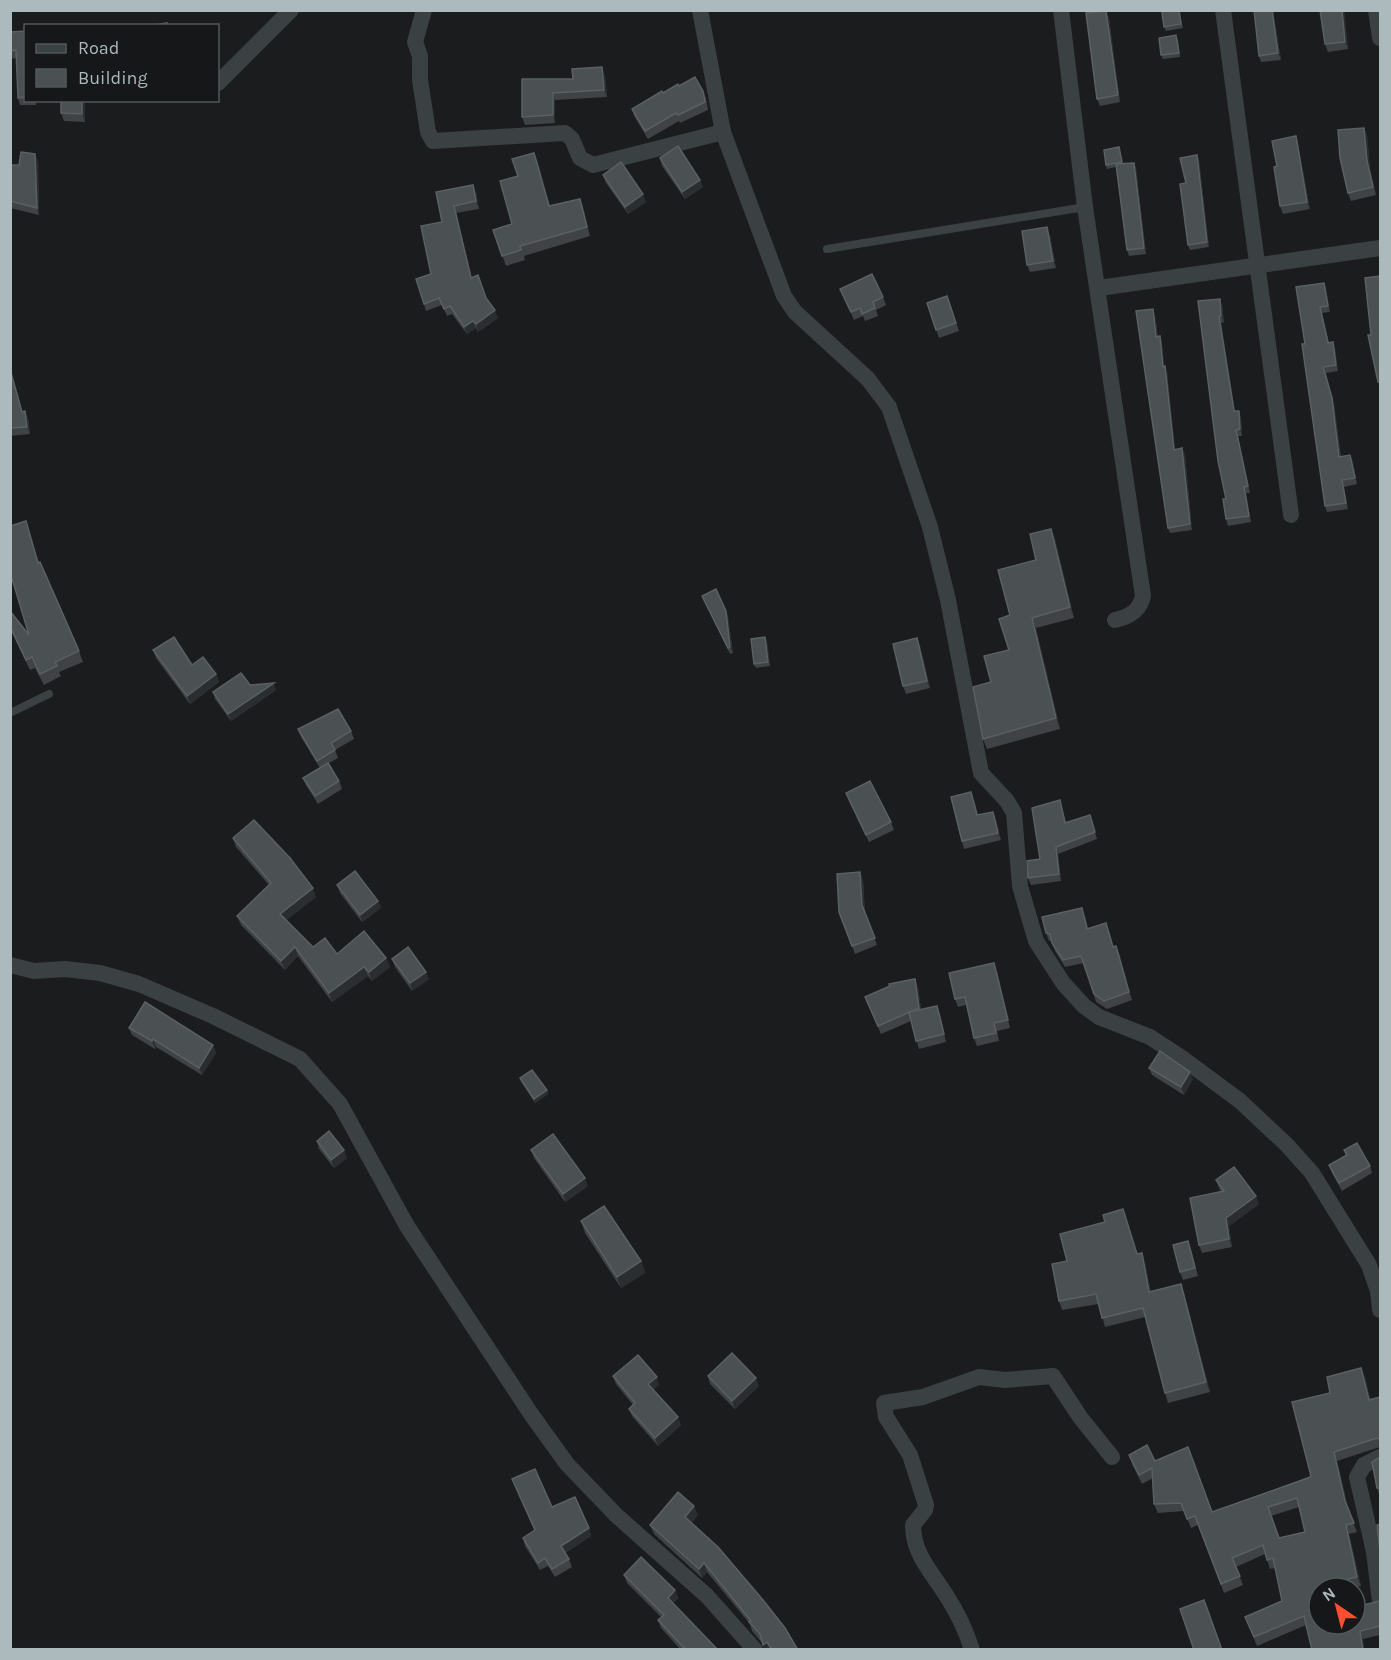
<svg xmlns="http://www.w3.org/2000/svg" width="1391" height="1660" font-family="Karla,sans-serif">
	<rect width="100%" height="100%" fill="#1a1c1d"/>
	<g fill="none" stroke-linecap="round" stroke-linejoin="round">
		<!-- service -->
		<g stroke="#3b4042" stroke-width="8">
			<path d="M827 249 1085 207"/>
			<path d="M10 713 49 694"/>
		</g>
		<!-- minor -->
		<g stroke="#3b4042" stroke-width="16">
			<path d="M424 10 415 42 420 56V80L428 132 433 141 565 133 572 139 580 158 593 165 723 132"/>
			<path d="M700 10 723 132 784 296 795 312 868 379 889 407 930 527 948 600 981 773 1007 801 1014 813 1020 886 1036 941 1063 983 1084 1006 1099 1017 1150 1037 1182 1058 1240 1101 1287 1145 1312 1173 1369 1265 1378 1291 1380 1310"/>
			<path d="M1061 10 1085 207 1143 596C1140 611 1129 617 1115 620"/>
			<path d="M1223 10 1291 515"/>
			<path d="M1376 10 1380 38"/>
			<path d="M218 83 291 10"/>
			<path d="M1099 288 1380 248"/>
			<path d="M10 965 34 971 65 969 100 973 139 984 213 1016 300 1059 340 1104 407 1226 531 1414 567 1464 616 1515 707 1596 755 1650"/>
			<path d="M1380 1457 1364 1465 1357 1477 1374 1552 1380 1601"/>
			<path d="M972 1650C966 1630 957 1612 946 1595 931 1571 913 1554 913 1525L925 1510 926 1505 910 1455 886 1417 884 1403 923 1397 979 1377 1005 1380 1053 1376 1080 1417 1112 1457"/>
		</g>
	</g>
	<!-- wall -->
	<g fill="#3f4345" fill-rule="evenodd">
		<path d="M1179 10 1183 28 1166 31 1164 27Z"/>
		<path d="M1273 10 1281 60 1261 62 1259 56Z"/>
		<path d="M1344 10 1348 49 1328 52 1325 44Z"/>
		<path d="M1106 11 1109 18 1120 102 1100 106 1097 99Z"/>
		<path d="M26 31V100H36V105H20L18 98 16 58 10 59V32Z"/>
		<path d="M1178 39 1180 57 1163 59 1161 55Z"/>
		<path d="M605 75 607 97 555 100V123L525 125 522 117V79H573Z"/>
		<path d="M679 86 703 91 706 98 708 110 680 123 679 121 648 139 634 116 632 109 663 93Z"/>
		<path d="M85 100V122L64 121 61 113Z"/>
		<path d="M1364 128 1367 135 1370 169 1376 195 1351 201 1348 193Z"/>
		<path d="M1296 136 1298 144 1310 209 1283 214 1280 206 1277 166Z"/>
		<path d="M1120 151 1123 164 1134 163 1136 168 1146 254 1129 256 1127 250 1116 167 1107 169 1106 165Z"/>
		<path d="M534 153 550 206 580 199 583 208 590 236 524 256 525 260 506 266 493 230 512 224 518 176Z"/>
		<path d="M1197 155 1199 160 1209 247 1190 250 1188 245Z"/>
		<path d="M660 158 700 180 703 187 685 199 662 166Z"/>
		<path d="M38 161 39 215 10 208V165H19Z"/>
		<path d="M603 175 646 202 628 214 606 183Z"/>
		<path d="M473 185 476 192 479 209 456 213 472 278 486 298 498 318 478 332 476 328 467 334 452 314 447 316 442 305 426 311 416 279 431 274 442 222 436 192Z"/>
		<path d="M1050 235 1056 268 1030 272 1027 265Z"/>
		<path d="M840 289 883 297 886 305 876 310 878 316 865 321 863 316 854 320Z"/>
		<path d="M1326 289 1330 312 1322 313 1329 343 1335 348 1338 371 1326 373 1334 404 1341 457 1350 455 1353 462 1357 484 1344 487 1348 509 1327 512 1325 506 1305 344Z"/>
		<path d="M947 296 959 331 939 338 927 303Z"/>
		<path d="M1198 301 1222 305 1224 322 1221 323 1235 411H1239L1241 418 1242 436H1238L1250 493H1246L1251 522 1228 526 1226 519V499Z"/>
		<path d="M1155 315 1158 337 1160 336 1162 342 1164 367 1167 372 1175 450 1185 454 1192 530 1170 533 1168 528Z"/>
		<path d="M10 369 22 412 28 418 30 434 10 436Z"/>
		<path d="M1051 529 1055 539 1074 618 1036 628 1060 729 987 749 983 739 991 682 1009 650 1010 615 1036 560Z"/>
		<path d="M29 532 39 563 79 651 83 662 59 672 61 676 44 685 35 668 30 670 10 629V611L29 635Z"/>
		<path d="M702 596 726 611 728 617 733 653 730 654Z"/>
		<path d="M765 637 767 641 770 666 756 668 754 664Z"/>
		<path d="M917 638 920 646 930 688 906 694 903 686Z"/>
		<path d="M153 650 216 674 219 682 190 704 156 658Z"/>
		<path d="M250 685 276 690 231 721 215 699 213 692Z"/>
		<path d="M298 729 351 731 354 739 335 750 338 758 329 763 339 781 342 789 318 804 306 785 303 778 320 768 301 737Z"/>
		<path d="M846 793 891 822 894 830 869 842 849 801Z"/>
		<path d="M974 800 978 815 993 812 1001 840 964 849 962 841Z"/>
		<path d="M1060 800 1066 822 1090 815 1097 839 1058 854 1061 881 1031 885 1028 878 1040 859Z"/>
		<path d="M233 838 316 897 286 920 313 947 337 954 386 958 390 967 372 981 368 976 332 1002 298 956 285 970 241 925 237 916 269 885 236 847Z"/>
		<path d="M860 872 863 880 865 912 877 945 855 954 839 912Z"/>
		<path d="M337 885 378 901 381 908 362 922 340 893Z"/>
		<path d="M1085 916 1088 928 1106 923 1113 946 1119 953 1132 1000 1107 1009 1096 1002 1084 963 1065 967 1055 951 1051 941H1049L1046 933Z"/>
		<path d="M392 959 429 979 412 991 395 967Z"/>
		<path d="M997 971 1010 1028 997 1031 999 1041 977 1046 974 1038 966 1005 958 1007 955 999Z"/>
		<path d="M915 979 918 987 921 1010 940 1014 946 1042 919 1049 911 1021 881 1034 865 997Z"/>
		<path d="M129 1028 213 1045 216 1053 202 1075 156 1047 155 1049 132 1035Z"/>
		<path d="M1149 1068 1193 1079 1184 1095 1152 1075Z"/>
		<path d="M520 1078 547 1090 548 1094 535 1103 521 1082Z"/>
		<path d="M317 1141 347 1158 334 1168 319 1149Z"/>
		<path d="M531 1150 588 1186 565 1202 534 1158Z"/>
		<path d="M1344 1150 1370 1166 1372 1173 1342 1191 1332 1173 1329 1165 1346 1156Z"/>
		<path d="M1216 1180 1259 1204 1229 1226 1232 1247 1202 1253 1199 1245 1221 1192 1219 1188Z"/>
		<path d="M1126 1219 1137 1254 1142 1253 1145 1263 1151 1292 1184 1293 1210 1392 1168 1403 1165 1393 1145 1317 1105 1327 1099 1304 1062 1310 1059 1301 1067 1261Z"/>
		<path d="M581 1221 641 1261 645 1273 621 1288 585 1233Z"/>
		<path d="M1191 1249 1198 1276 1183 1280 1180 1272Z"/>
		<path d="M613 1376 659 1385 653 1390 681 1425 658 1446 632 1416 629 1409 633 1405 616 1384Z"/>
		<path d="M708 1376 759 1386 735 1409 710 1384Z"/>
		<path d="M1365 1377 1370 1399 1380 1397V1447L1337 1461 1348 1509 1357 1532 1349 1534 1361 1586 1352 1588H1319V1624L1380 1601V1635L1363 1639 1306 1625 1257 1646 1245 1617 1282 1601 1275 1568 1270 1569 1265 1554 1236 1567 1243 1585 1224 1593 1198 1525 1191 1528 1184 1511 1158 1513 1154 1504 1153 1478 1142 1484 1132 1464 1129 1455 1155 1461 1212 1512 1311 1476 1330 1393ZM1299 1507 1305 1532 1279 1538 1271 1516Z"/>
		<path d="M1380 1457V1497L1377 1488Z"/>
		<path d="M512 1479 552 1507 589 1528 591 1536 565 1553 569 1559 572 1567 555 1577 548 1566 540 1570 525 1546 523 1538 535 1531Z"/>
		<path d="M698 1515 691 1523 798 1650H765L762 1643 752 1631 750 1624 707 1572 702 1578 654 1534 650 1525Z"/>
		<path d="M624 1575 675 1590 678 1598 673 1603 718 1650H681L661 1628 658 1620 661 1617 627 1583Z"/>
	</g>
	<!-- shaded-wall -->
	<g fill="#2b2e30">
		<path d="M1272 10H1273L1281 60 1278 53Z"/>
		<path d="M1342 10H1344L1348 49 1345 42Z"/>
		<path d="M1106 11 1109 18 1120 102 1118 95Z"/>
		<path d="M602 67 605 75 607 97 604 90Z"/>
		<path d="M553 93 555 100V123L553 115Z"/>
		<path d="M82 100H85V122L82 114Z"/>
		<path d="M1364 128 1367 135 1370 169 1376 195 1367 161Z"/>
		<path d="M1296 136 1298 144 1310 209 1307 202Z"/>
		<path d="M534 153 538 162 553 216 549 206Z"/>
		<path d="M35 154 38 161 39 215 37 208Z"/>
		<path d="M1197 155 1199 160 1209 247 1207 242Z"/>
		<path d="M1134 163 1136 168 1146 254 1144 248Z"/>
		<path d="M700 180 703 187 685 199 682 192Z"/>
		<path d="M473 185 476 192 479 209 476 201Z"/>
		<path d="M643 194 646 202 628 214 625 207Z"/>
		<path d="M580 199 583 208 590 236 587 227Z"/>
		<path d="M454 206 456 213 474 285 471 278Z"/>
		<path d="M1047 227 1050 235 1056 268 1053 261Z"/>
		<path d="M1324 283 1326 289 1330 312 1328 306Z"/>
		<path d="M1220 299 1222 305 1224 322 1221 316Z"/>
		<path d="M1153 309 1155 315 1158 342 1156 337Z"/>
		<path d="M495 310 498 318 478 332 476 324Z"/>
		<path d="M1219 316 1221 323 1236 418 1234 411Z"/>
		<path d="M473 321 476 328 467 334 464 327Z"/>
		<path d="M1160 336 1162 342 1165 372 1163 367Z"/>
		<path d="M1333 342 1335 348 1338 371 1336 365Z"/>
		<path d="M1165 366 1167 372 1176 455 1174 450Z"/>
		<path d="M1323 367 1334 404 1341 464 1339 457Z"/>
		<path d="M25 411 28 418 30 434 27 427Z"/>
		<path d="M1239 411 1241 418 1242 436 1240 429Z"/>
		<path d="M1236 430 1238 436 1250 493 1248 486Z"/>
		<path d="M1182 448 1185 454 1192 530 1190 524Z"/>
		<path d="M1350 455 1353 462 1357 484 1355 478Z"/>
		<path d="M1342 480 1344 487 1348 509 1346 503Z"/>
		<path d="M1244 487 1246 493 1251 522 1249 516Z"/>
		<path d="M1051 529 1055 539 1074 618 1070 607Z"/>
		<path d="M726 611 728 617 733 653 730 647Z"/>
		<path d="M1032 618 1036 628 1060 729 1056 718Z"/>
		<path d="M765 637 767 641 770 666 768 662Z"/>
		<path d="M917 638 920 646 930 688 927 681Z"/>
		<path d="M216 674 219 682 190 704 187 696Z"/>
		<path d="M274 683 276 690 231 721 228 714Z"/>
		<path d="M993 812 996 819 1001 840 998 833Z"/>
		<path d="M1056 847 1058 854 1061 881 1059 874Z"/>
		<path d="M860 872 863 880 865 913 862 905Z"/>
		<path d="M313 888 316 897 283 923 280 914Z"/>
		<path d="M378 901 381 908 362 922 360 915Z"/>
		<path d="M1116 946 1119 953 1132 1000 1129 992Z"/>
		<path d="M295 947 298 956 285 970 281 961Z"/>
		<path d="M386 958 390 967 372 981 369 972Z"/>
		<path d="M994 963 997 971 1010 1028 1008 1020Z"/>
		<path d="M364 967 368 976 332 1002 329 993Z"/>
		<path d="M426 972 429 979 412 991 410 983Z"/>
		<path d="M915 979 918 987 922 1016 919 1008Z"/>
		<path d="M937 1006 940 1014 946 1042Z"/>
		<path d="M153 1039 156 1047 155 1049 152 1041Z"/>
		<path d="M213 1045 216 1053 202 1075 199 1068Z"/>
		<path d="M1190 1072 1193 1079 1184 1095 1181 1087Z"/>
		<path d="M547 1090 548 1094 535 1103 534 1099Z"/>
		<path d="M344 1150 347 1158 334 1168 331 1160Z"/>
		<path d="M585 1178 588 1186 565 1202 563 1194Z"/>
		<path d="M1256 1196 1259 1204 1229 1226 1232 1247 1229 1239 1226 1218Z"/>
		<path d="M1142 1253 1145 1263 1153 1302 1149 1292Z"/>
		<path d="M641 1261 645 1273 621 1288 617 1277Z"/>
		<path d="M1181 1284 1184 1293 1210 1392 1206 1382Z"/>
		<path d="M1361 1368 1365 1377 1372 1408 1369 1400Z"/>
		<path d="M657 1377 659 1385 651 1392 648 1384Z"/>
		<path d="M756 1378 759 1386 735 1409 732 1401Z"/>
		<path d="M678 1417 681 1425 658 1446 655 1438Z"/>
		<path d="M1334 1452 1337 1461 1349 1510 1345 1501Z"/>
		<path d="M694 1506 698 1515 688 1526 685 1517Z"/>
		<path d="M1346 1525 1349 1534 1361 1586 1357 1577Z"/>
		<path d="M589 1528 591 1536 564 1553 561 1546Z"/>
		<path d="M704 1563 707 1572 702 1578 699 1569Z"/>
		<path d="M675 1590 678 1598 671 1605 668 1598Z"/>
		<path d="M1360 1631 1363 1639 1365 1650H1363Z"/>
		<path d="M767 1642 770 1650H765L763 1645Z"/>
	</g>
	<!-- building -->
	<g fill="#4b5052" stroke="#5a6063" stroke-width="1.5" fill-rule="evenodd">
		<path d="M1172 10H1179L1181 24 1164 27 1162 12Z"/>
		<path d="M1254 10H1272L1278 53 1259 56Z"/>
		<path d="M1320 10H1342L1345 42 1325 44Z"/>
		<path d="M1106 11 1118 95 1097 99 1086 13Z"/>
		<path d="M167 23V26H150Z"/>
		<path d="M26 31V97L18 98 16 50 10 51V32Z"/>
		<path d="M1176 35 1179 53 1161 55 1159 38Z"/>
		<path d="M602 67 604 90 553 93V115L522 117V79H573L572 69Z"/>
		<path d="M695 77 703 91 705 102 678 115 676 113 645 131 632 109 662 91 663 93 678 84 679 86Z"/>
		<path d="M61 100H82V114L61 113Z"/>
		<path d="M1364 128 1367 161 1373 187 1348 193 1340 158 1338 130Z"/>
		<path d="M1296 136 1307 202 1280 206 1274 167 1277 166 1272 141Z"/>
		<path d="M678 146 700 180 682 192 660 158Z"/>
		<path d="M1119 147 1122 162 1106 165 1104 150Z"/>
		<path d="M21 152 35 154 37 208 10 201V165H19Z"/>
		<path d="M534 153 549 206 580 199 587 227 520 246 521 250 502 256 493 230 512 224 500 181 518 176 512 159Z"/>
		<path d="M1197 155 1207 242 1188 245 1180 184 1186 183 1180 158Z"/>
		<path d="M621 162 643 194 625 207 603 175Z"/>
		<path d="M1134 163 1144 248 1127 250 1116 164Z"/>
		<path d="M473 185 476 201 454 206 471 278 478 275 486 298 495 310 476 324 473 321 464 327 450 306 444 309 439 298 424 304 416 279 431 274 421 226 442 222 436 192Z"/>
		<path d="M1047 227 1053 261 1027 265 1022 231Z"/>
		<path d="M872 274 883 297 873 302 875 308 862 314 860 308 851 312 840 289Z"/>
		<path d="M1380 276V382H1378L1368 335H1371L1365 278Z"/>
		<path d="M1324 283 1328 306 1320 307 1328 343 1333 342 1336 365 1323 367 1332 398 1339 457 1350 455 1355 478 1342 480 1346 503 1325 506 1302 344H1305L1296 287Z"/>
		<path d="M947 296 956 323 936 330 927 303Z"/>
		<path d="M1220 299 1221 316H1219L1234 411H1239L1240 429 1236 430 1248 486 1244 487 1249 516 1226 519 1223 499H1226L1218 461 1198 301Z"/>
		<path d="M1153 309 1156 337 1160 336 1163 367 1165 366 1174 450 1182 448 1190 524 1168 528 1136 311Z"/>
		<path d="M10 369 22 412 25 411 27 427 10 428Z"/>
		<path d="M26 521 38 563 40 562 79 651 55 662 57 666 40 674 32 657 26 660 10 626V611L29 635 10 572V526Z"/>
		<path d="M1051 529 1070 607 1032 618 1056 718 983 739 973 687 991 682 984 656 1009 650 999 619 1010 615 998 570 1036 560 1030 534Z"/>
		<path d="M716 589 726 611 730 647 728 648 702 596Z"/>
		<path d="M174 637 192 665 203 657 216 674 187 696 153 650Z"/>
		<path d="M765 637 768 662 754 664 751 639Z"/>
		<path d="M917 638 927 681 903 686 893 644Z"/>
		<path d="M241 673 250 685 274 683 228 714 213 692Z"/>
		<path d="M338 709 351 731 331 743 335 750 317 761 298 729Z"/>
		<path d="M328 763 339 781 315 796 303 778Z"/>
		<path d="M870 781 891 822 866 835 846 793Z"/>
		<path d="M971 792 977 815 993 812 998 833 962 841 951 797Z"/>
		<path d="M1060 800 1065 823 1090 815 1095 832 1056 847 1059 874 1028 878 1027 861 1040 859 1032 808Z"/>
		<path d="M254 820 290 858 313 888 280 914 313 947 325 938 337 954 364 931 386 958 369 972 364 967 329 993 295 947 281 961 237 916 271 883 233 838Z"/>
		<path d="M355 871 378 901 360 915 337 885Z"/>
		<path d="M860 872 862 905 875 938 852 946 839 912 837 874Z"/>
		<path d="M1082 908 1087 929 1106 923 1113 947 1116 946 1129 992 1104 1001 1094 994 1081 956 1063 960 1052 943 1050 934 1046 933 1042 917Z"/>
		<path d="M408 947 426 972 410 983 392 959Z"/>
		<path d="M994 963 1008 1020 994 1023 996 1033 974 1038 965 997 955 999 949 973Z"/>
		<path d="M915 979 919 1008 878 1026 865 997 890 986 889 984Z"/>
		<path d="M145 1002 213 1045 199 1068 153 1039 152 1041 129 1028Z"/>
		<path d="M937 1006 944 1034 916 1041 909 1012Z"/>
		<path d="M1160 1051 1190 1072 1181 1087 1149 1068Z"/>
		<path d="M532 1070 547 1090 534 1099 520 1078Z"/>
		<path d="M329 1131 344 1150 331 1160 317 1141Z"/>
		<path d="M553 1134 585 1178 563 1194 531 1150Z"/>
		<path d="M1357 1143 1370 1166 1339 1183 1329 1165 1347 1155 1344 1150Z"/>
		<path d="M1234 1167 1256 1196 1226 1218 1229 1239 1199 1245 1190 1198 1224 1191 1216 1180Z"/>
		<path d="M604 1206 641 1261 617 1277 581 1221Z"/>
		<path d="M1123 1209 1137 1254 1142 1253 1149 1292 1181 1284 1206 1382 1165 1393 1143 1308 1102 1318 1096 1294 1059 1301 1052 1264 1067 1261 1060 1234 1105 1222 1103 1215Z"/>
		<path d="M1188 1241 1195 1268 1180 1272 1173 1245Z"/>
		<path d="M732 1353 756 1378 732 1401 708 1376Z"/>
		<path d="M638 1355 657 1377 648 1384 678 1417 655 1438 629 1409 635 1403 613 1376Z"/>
		<path d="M1361 1368 1369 1400 1380 1397V1439L1377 1438 1334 1452 1345 1501 1354 1523 1346 1525 1357 1577 1335 1582 1337 1588H1319V1624H1355V1607L1380 1601V1626L1360 1631 1363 1650H1312L1304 1616 1254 1637 1245 1617 1282 1601 1273 1558 1267 1560 1263 1545 1232 1558 1240 1576 1221 1584 1195 1516 1187 1519 1181 1503 1154 1504 1152 1468 1139 1475 1129 1455 1147 1445 1155 1461 1188 1447 1212 1512 1308 1478 1311 1476 1292 1402 1330 1393 1327 1377ZM1297 1498 1305 1532 1279 1538 1268 1507Z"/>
		<path d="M1380 1457V1488H1377L1372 1462Z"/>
		<path d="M535 1469 552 1507 575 1497 589 1528 561 1546 569 1559 552 1569 545 1558 538 1563 523 1538 535 1530 512 1479Z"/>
		<path d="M678 1492 694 1506 685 1517 718 1547 763 1600 785 1628 798 1650H772L767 1642 763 1645 760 1634 749 1622 751 1621 704 1563 699 1569 650 1525Z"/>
		<path d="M1380 1524V1550L1377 1525Z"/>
		<path d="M641 1557 675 1590 668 1598 718 1650H686L658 1620 664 1615 624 1575Z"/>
		<path d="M1204 1600 1222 1650H1194L1180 1609Z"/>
	</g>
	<!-- border -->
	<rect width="1391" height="1660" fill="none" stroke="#acbabd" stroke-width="24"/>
	<!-- legend -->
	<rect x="24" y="24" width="195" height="78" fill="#151718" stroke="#51585a" stroke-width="1.5"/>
	<rect x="36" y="44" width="30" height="9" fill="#3b4042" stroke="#51585a" stroke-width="1.5"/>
	<text x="78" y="54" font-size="18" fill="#acbabd">Road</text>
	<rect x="36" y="69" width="30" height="18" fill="#4b5052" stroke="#51585a" stroke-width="1.5"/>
	<text x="78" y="84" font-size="18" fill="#acbabd">Building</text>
	<!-- north arrow -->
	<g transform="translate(1337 1606) rotate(325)"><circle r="28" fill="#151718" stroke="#51585a" stroke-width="1.5"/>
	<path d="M0-4.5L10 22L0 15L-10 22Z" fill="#fd4d32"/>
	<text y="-9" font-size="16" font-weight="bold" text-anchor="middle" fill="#acbabd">N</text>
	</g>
</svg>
